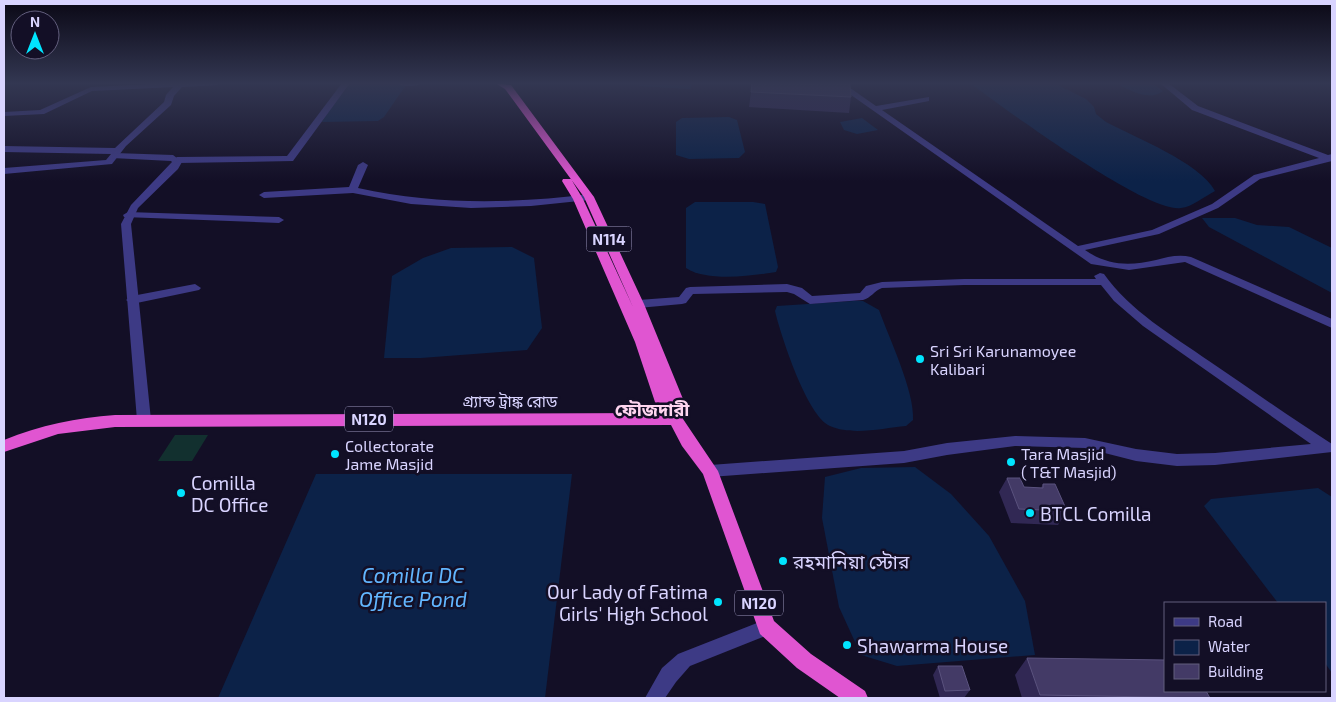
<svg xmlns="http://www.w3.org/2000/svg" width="1336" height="702" font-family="'Exo 2','Noto Sans Bengali',sans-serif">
	<rect width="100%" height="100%" fill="#130f26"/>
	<!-- green -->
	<path fill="#12302f" d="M175 435H208L192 461H158Z"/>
	<!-- water -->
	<g fill="#0c2248">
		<path d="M351 83 405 84 406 85 384 117 378 121 322 122 329 110Z"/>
		<path d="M638 83H693L690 89 639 86Z"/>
		<path d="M970 83H1054L1086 99 1094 107 1096 114 1106 122C1136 138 1199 162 1215 191 1205 196 1192 207 1181 208 1147 214 1002 107 970 83Z"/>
		<path d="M1115 83H1151L1163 91C1149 102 1129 90 1115 83Z"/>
		<path d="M729 117 737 120 745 152 739 158 689 159 676 155V122L682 118Z"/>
		<path d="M862 118 878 130 857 134 844 130 840 122Z"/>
		<path d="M695 202H753L765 204 778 267 776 272C752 276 707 282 686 268V208Z"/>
		<path d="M1202 218H1235L1257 225 1289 227 1332 248V293L1209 227Z"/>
		<path d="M512 247 534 258 542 328 527 350 421 358H384L392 276 423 258 451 248Z"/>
		<path d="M853 301H863L879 310C889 338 915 392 913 420L906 426C884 428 852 436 830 426 807 416 781 336 775 311L777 306Z"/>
		<path d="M915 467 951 494 989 536 1025 601 1035 655 897 666 861 655 839 607 822 518 825 477 861 468Z"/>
		<path d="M316 474H572L545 698H218Z"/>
		<path d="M1318 488 1332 497V673L1325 663V603H1278L1204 506 1211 499Z"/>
	</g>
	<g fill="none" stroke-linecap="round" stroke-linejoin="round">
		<!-- minor -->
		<g fill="#3d3a85" fill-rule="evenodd">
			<path d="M173 83H221L217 85 182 87 174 96 171 105 126 146 112 164 4 174V168L106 160 111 154 4 152V146L115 148 164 102 166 95 173 87 92 91 44 114 4 116V112L40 110 91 87Z"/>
			<path d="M342 83H350L293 161 177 163 173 160 177 157 287 156Z"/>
			<path d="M395 83H423C417 87 401 87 395 83Z"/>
			<path d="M834 83H843L876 106 929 97V101L882 110 1078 246 1152 230 1212 204 1254 175 1319 158 1192 110 1160 83H1168L1198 106 1328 155 1332 154V161L1260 179 1218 208 1159 234 1085 250C1108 266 1130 266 1156 260 1167 257 1179 254 1191 257L1332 319V328L1185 262 1129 270 1091 264Z"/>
			<path d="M363 162 368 165 358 188C435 205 512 204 589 194L594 197 589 200 531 206 471 208 411 204 353 193 264 198 259 195 264 192 349 187 358 165Z"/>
			<path d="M128 212 279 217 284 220 279 223 124 217 123 215Z"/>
			<path d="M1100 273 1104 274C1130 311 1172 335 1209 361 1250 389 1290 417 1332 444V452L1215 465 1177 466 1136 461 1085 448 1015 446 947 455 904 463 710 477 705 475 703 471 705 467 710 465 904 451 947 443 1015 436 1085 438 1136 449 1177 454 1215 453 1311 444 1143 326 1114 301 1101 285H964L882 288C874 291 871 298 863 300L810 304 794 294 787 292 693 294 686 303 682 304 638 308 632 304 638 300 679 297 686 288 690 287 787 284 802 288 812 296 860 293 866 286 882 282 964 279H1096L1094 276Z"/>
			<path d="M195 284 201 288 199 290 132 304 126 300 132 296Z"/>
		</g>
		<!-- tertiary -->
		<g fill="#3d3a85" fill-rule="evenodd">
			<path d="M115 153 173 155 182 162 178 169 138 208 131 224 151 420 149 424H139L137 420 121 224 131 205 172 162 171 161 112 158V154Z"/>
			<path d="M767 619 773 621 776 627 773 633 690 666 676 682 665 698H645L662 668 678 654Z"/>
		</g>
		<!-- trunk -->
		<path fill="#e055d1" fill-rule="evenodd" d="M495 83 511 85 594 197 644 304 683 399V419L718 471 774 621 811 654 865 691 868 698H840L797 668 760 634 703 474 682 446 671 425 115 427 58 434 4 452V440C40 425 77 418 115 415L662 413 655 402 635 342 573 199 562 181 563 179H571L583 199 633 307 584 197 505 89Z"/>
	</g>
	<!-- wall -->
	<g fill="#312854">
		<path d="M751 92 851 97 849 113 749 107Z"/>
		<path d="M1007 478 1024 487 1041 488 1043 484 1067 511 1058 525 1011 523 999 492Z"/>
		<path d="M1027 658 1210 698H1022L1015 675Z"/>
		<path d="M938 666 970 690 964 698H940L933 675Z"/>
	</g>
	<!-- building -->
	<g fill="#433a66" stroke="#5a527e">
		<path d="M752 83H795L818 85V83H819L850 84 851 97 751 92Z"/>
		<path d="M1007 478H1020L1024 487 1043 488V484H1055L1067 511 1019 509Z"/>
		<path d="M1027 658 1165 660V691H1206L1210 698 1040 695Z"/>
		<path d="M938 666H962L970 690 945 691Z"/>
	</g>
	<!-- sky -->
	<linearGradient id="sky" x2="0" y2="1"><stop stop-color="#0a0815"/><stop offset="0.46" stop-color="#333752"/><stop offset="1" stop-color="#333752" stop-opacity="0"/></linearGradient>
	<rect width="1336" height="181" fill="url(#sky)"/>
	<!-- markers -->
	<g fill="#00e5ff" stroke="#130f26" stroke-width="2">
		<circle cx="920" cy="359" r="5"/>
		<circle cx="335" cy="454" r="5"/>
		<circle cx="1011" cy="462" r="5"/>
		<circle cx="181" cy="493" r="5"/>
		<circle cx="1030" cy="513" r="5"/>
		<circle cx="783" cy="561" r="5"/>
		<circle cx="718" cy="602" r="5"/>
		<circle cx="847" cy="645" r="5"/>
	</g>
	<g text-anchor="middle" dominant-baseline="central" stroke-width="5" stroke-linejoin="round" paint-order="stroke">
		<!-- shield labels -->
		<g fill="#130f26" stroke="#9e99be" stroke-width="1">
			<rect x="586.5" y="226.5" width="45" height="25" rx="4"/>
			<rect x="345" y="406.5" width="48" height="25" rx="4"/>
			<rect x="735" y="590.5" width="48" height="25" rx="4"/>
		</g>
		<g font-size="15" font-weight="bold" fill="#d9d4ff">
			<text x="609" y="239">N114</text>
			<text x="369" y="419">N120</text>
			<text x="759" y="603">N120</text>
		</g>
		<!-- poi labels -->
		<g font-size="16" fill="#d9d4ff" stroke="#130f26" text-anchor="start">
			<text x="930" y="350">Sri Sri Karunamoyee<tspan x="930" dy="18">Kalibari</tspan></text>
			<text x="345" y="445">Collectorate<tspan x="345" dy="18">Jame Masjid</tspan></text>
			<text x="1021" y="453">Tara Masjid<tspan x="1021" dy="18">( T&amp;T Masjid)</tspan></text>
		</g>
		<!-- street labels -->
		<g font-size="16" fill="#d9d4ff" stroke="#130f26">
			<text x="510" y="400">গ্র্যান্ড ট্রাঙ্ক রোড</text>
		</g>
		<!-- neighbourhood labels -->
		<g font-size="18" font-weight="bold" fill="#ffd6f0" stroke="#130f26">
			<text x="652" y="409">ফৌজদারী</text>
		</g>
		<!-- near-poi labels -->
		<g font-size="19" fill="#d9d4ff" stroke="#130f26" text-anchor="start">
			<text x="191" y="482">Comilla<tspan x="191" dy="22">DC Office</tspan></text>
			<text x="1040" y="513">BTCL Comilla</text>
			<text x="793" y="561">রহমানিয়া স্টোর</text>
			<text x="708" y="591" text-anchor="end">Our Lady of Fatima<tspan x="708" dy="22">Girls' High School</tspan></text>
			<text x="857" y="645">Shawarma House</text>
		</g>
		<!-- near-water labels -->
		<g font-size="21" font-style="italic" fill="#62b6ff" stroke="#130f26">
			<text x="413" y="574">Comilla DC<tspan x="413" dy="24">Office Pond</tspan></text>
		</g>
	</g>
	<!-- border -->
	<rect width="1336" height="702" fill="none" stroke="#d9d4ff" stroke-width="10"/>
	<!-- legend -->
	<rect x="1164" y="602" width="162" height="90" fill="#130f26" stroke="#625e7d"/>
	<rect x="1174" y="618" width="25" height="8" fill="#3d3a85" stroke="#625e7d"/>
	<text x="1208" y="627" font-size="15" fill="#d9d4ff">Road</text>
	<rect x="1174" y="640" width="25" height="15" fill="#0c2248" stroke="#625e7d"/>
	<text x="1208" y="652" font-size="15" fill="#d9d4ff">Water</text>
	<rect x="1174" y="664" width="25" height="15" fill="#433a66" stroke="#625e7d"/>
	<text x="1208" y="677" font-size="15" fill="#d9d4ff">Building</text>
	<!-- north arrow -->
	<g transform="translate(35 35)"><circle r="24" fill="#130f26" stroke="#625e7d"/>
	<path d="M0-4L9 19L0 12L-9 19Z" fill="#00e5ff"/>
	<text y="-8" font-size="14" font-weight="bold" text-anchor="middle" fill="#d9d4ff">N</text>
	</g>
</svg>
